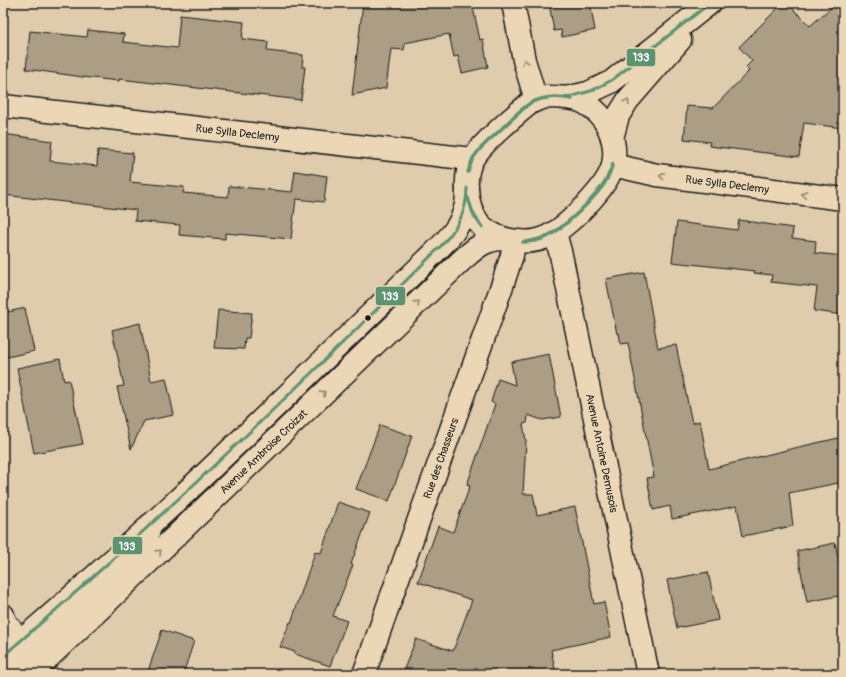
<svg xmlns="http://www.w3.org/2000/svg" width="846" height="677" font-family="Pangolin,sans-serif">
	<rect width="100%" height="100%" fill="#dfccac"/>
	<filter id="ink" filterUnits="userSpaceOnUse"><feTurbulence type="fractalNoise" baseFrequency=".025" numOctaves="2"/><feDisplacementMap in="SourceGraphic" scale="8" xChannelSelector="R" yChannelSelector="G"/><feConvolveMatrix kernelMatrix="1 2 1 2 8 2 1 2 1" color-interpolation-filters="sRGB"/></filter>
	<g filter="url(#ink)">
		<!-- building -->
		<g fill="#ac9e85" stroke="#1c1c1c">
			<path d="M363 3H472L480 40 483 39 488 67 462 73 458 56 454 57 449 34 405 43 404 50 391 49 386 88 352 95Z"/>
			<path d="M549 3H590L595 30 562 37 561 30 554 31Z"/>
			<path d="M783 3H787L810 26 836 3H843V128L804 123 799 157 709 146 710 142 684 139 687 106 713 108 749 71 746 67 752 61 739 47Z"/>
			<path d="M180 15 244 22 242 39 268 42 267 51 303 55 302 67H305L301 100 119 79V81L83 77 26 69 30 31 87 37 88 30 124 34 123 42 177 48Z"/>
			<path d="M3 134 52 141 50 161 97 166 98 150 133 153 130 182 184 187 183 193 228 197 229 186 292 192 295 171 327 176 324 202 296 199 291 239 225 233V239L179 235 180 225 135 221 136 210 3 195Z"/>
			<path d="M739 220 793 228 792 238 816 241 815 253 843 256V315L814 311 817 287 771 282 772 275 754 273 755 271 672 262 677 222 737 230Z"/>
			<path d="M644 272 658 348 676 345 692 423 700 421 709 469 803 446 843 437V482L789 493 793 526 743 536 737 506 672 519 670 506 653 510 647 478 654 477 628 343 621 344 619 333 617 334 606 279Z"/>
			<path d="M25 308 34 351 3 358V313Z"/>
			<path d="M218 310 252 313 249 338H245L244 349 214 348Z"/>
			<path d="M140 323 151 381 166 378 174 415 144 421 131 449 117 387 124 386 112 330Z"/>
			<path d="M549 354 561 417 542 420 528 415 527 423 523 424 526 441 523 494H533L537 515 575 507 594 604 604 602 611 637 551 650 556 674H402L416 639 453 651 472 600 418 582 438 526 453 532 470 486 467 485 495 404 491 402 498 379 515 385 511 362Z"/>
			<path d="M60 359 64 381 69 380 83 444 34 453 17 368Z"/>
			<path d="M380 425 412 436 389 501 356 489Z"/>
			<path d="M338 502 370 513 351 564 353 565 333 616 347 621 330 666 295 654V652L280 647 290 622 291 623 315 552 321 553Z"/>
			<path d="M835 543 843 581V595L807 602 797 551Z"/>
			<path d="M708 572 718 620 677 628 667 580Z"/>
			<path d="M162 630 194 641 183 674H147Z"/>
		</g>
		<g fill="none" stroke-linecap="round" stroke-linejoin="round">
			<defs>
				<g id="minor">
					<path d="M513 3 524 60 536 100"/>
					<path id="s1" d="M3 106 472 159"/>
					<path id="s2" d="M613 165 657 175 843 199"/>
					<path id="s3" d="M555 233 561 255 648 674"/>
					<path d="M3 615 5 622 21 641"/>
					<path d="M15 674 16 670 21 662 58 634 83 607 139 554 145 546 150 525"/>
					<path id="s4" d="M364 674 503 283 512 255 514 241"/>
				</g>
				<g id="major">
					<path d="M546 97C559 97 574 97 585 103 607 116 618 140 613 165 608 187 567 228 546 237 537 242 527 242 517 241 502 240 484 232 476 219 466 203 463 175 473 158 484 141 513 117 530 103L536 100Z"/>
					<path d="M566 98 588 93 611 82 710 3"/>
					<path d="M612 138 618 116 628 100 680 40"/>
					<path d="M3 656C151 532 287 394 427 260 443 244 462 228 466 204 467 199 467 193 467 188"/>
					<path id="s5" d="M28 674 49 657 104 605 462 260C476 248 484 239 504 239"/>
				</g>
			</defs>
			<!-- minor casing -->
			<use href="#minor" stroke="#1c1c1c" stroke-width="25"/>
			<!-- major casing -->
			<use href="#major" stroke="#1c1c1c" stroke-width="25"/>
			<!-- minor -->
			<use href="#minor" stroke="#ebd7b5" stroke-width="22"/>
			<!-- major -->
			<use href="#major" stroke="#ebd7b5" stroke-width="22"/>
			<defs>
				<g id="bus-1">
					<path d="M565 98 591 91 612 80 710 3"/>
					<path d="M530 103C543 96 557 95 572 99"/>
					<path d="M530 103C544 97 557 96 572 99"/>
					<path d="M468 172C472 152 488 142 502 128 511 119 519 110 530 103"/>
					<path d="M468 172 473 158 481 148 530 103"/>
					<path d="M468 198 473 213 482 227"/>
					<path d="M468 198 474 216 482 227"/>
					<path d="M523 242C531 242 538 241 545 238 561 231 597 197 606 181 609 176 611 170 613 164"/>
					<path d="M523 242C532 241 540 239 547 236 566 226 594 199 605 181 609 175 610 170 613 164"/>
					<path d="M3 656C154 526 298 388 439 248 456 230 467 213 467 188"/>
				</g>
			</defs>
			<!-- bus-1 casing -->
			<use href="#bus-1" stroke="#ebd7b5" stroke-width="6"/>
			<!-- bus-1 -->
			<use href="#bus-1" stroke="#5c9371" stroke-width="3"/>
		</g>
		<!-- one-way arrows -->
		<defs><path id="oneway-chevron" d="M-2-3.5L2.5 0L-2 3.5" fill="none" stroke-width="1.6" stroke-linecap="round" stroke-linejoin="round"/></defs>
		<g stroke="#8e8370">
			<use href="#oneway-chevron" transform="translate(525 62) rotate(-105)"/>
			<use href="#oneway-chevron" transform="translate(627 102) rotate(-55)"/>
			<use href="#oneway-chevron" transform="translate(662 176) rotate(-171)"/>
			<use href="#oneway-chevron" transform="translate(804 194) rotate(-173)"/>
			<use href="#oneway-chevron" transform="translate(417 303) rotate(-44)"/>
			<use href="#oneway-chevron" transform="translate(323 393) rotate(-44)"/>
			<use href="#oneway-chevron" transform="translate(159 552) rotate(-44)"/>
		</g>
	</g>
	<!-- markers -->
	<circle fill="#1c1c1c" stroke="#ebd7b5" stroke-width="1.5" cx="368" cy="318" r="3.5"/>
	<g text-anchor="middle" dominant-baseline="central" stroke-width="4" stroke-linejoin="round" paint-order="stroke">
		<!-- street labels -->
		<g font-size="11" fill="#1c1c1c" stroke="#ebd7b5">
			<text stroke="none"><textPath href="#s1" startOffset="236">Rue Sylla Declemy</textPath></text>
			<text stroke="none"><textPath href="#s2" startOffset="116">Rue Sylla Declemy</textPath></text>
			<text stroke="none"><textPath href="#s5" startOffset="324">Avenue Ambroise Croizat</textPath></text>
			<text stroke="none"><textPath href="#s3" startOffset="225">Avenue Antoine Demusois</textPath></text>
			<text stroke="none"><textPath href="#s4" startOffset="229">Rue des Chasseurs</textPath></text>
		</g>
	</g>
	<g stroke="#ebd7b5" stroke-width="1.5">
		<rect x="626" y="48" width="30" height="19" rx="4" fill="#5c9371"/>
		<rect x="375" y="286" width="31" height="20" rx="4" fill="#5c9371"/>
		<rect x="112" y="536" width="31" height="19" rx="4" fill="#5c9371"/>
	</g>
	<g font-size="11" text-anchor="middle" font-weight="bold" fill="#fff">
		<text x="641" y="61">133</text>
		<text x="390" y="300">133</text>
		<text x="127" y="550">133</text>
	</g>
	<!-- margin -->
	<rect width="846" height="677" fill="none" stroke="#ebd7b5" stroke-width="16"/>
	<rect x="8" y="8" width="830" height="661" fill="none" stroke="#1c1c1c" stroke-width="1.5" filter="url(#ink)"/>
</svg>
